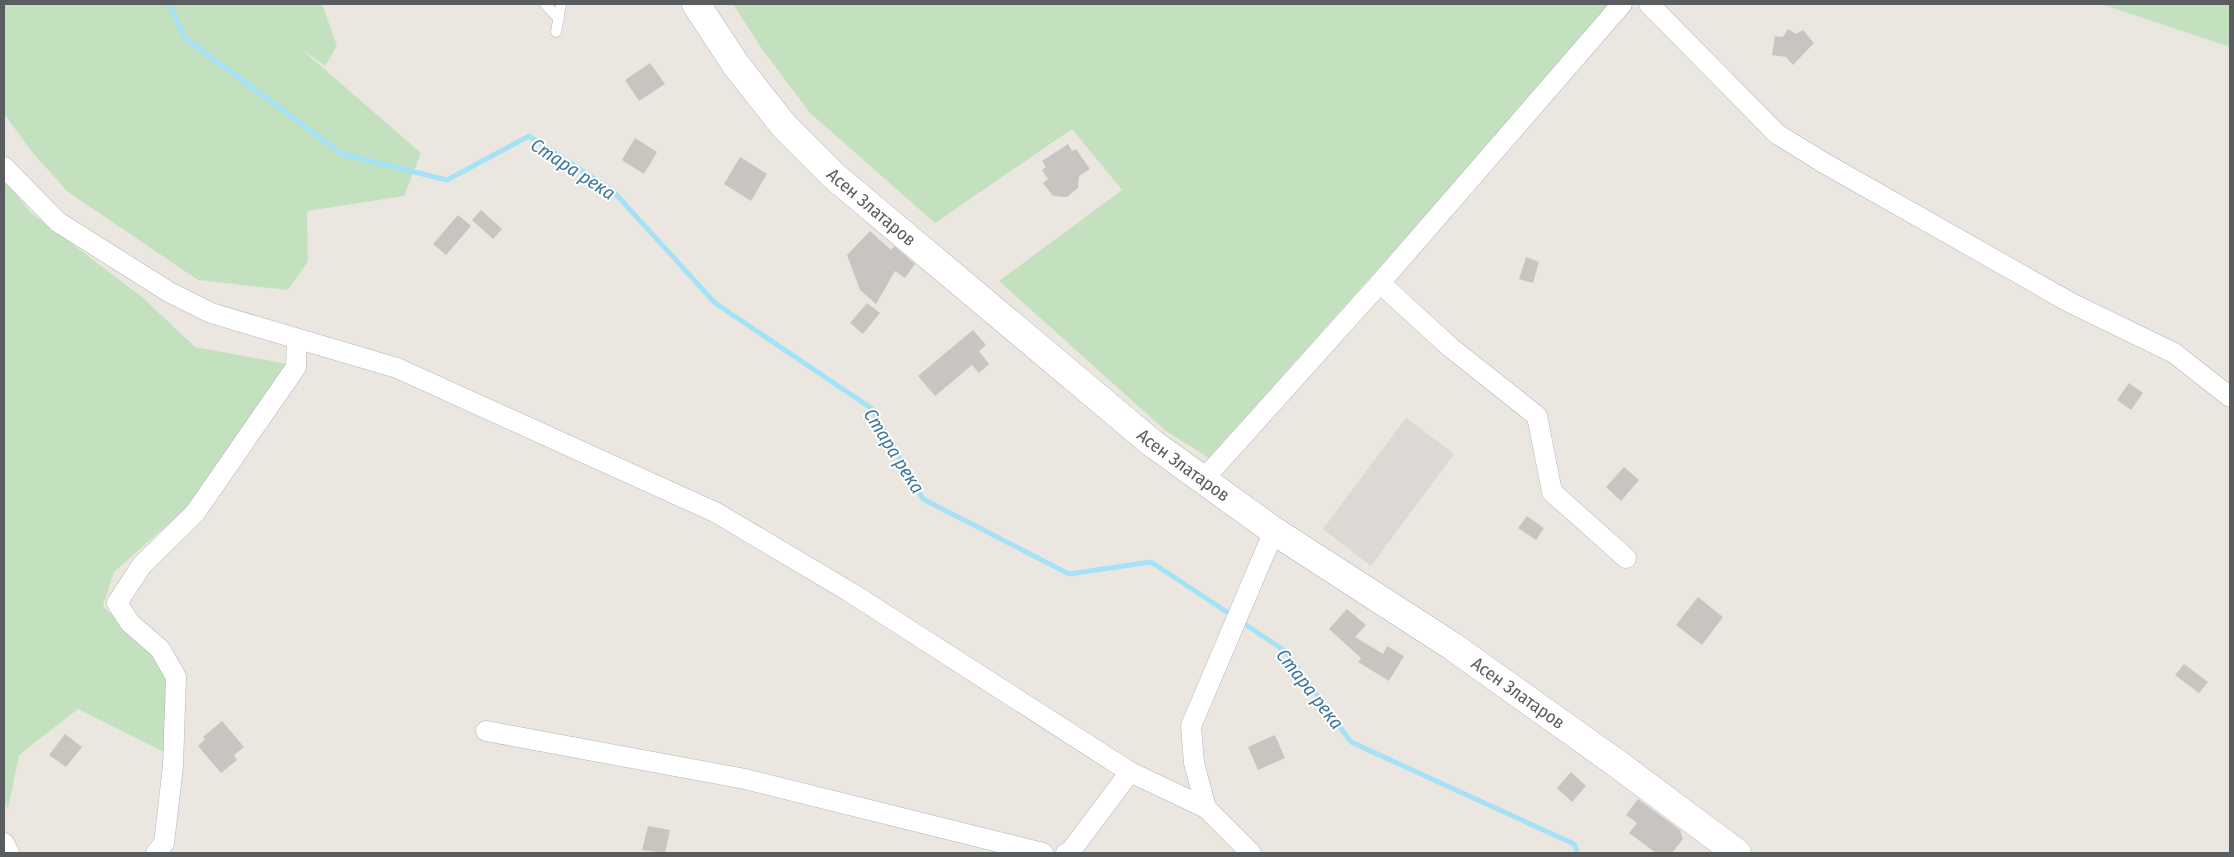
<svg xmlns="http://www.w3.org/2000/svg" width="2234" height="857" font-family="'Fira Sans Condensed',sans-serif">
	<rect width="100%" height="100%" fill="#ebe7e0"/>
	<!-- industrial -->
	<path fill="#dcd9d5" d="M1406 418 1454 454 1371 566 1323 529Z"/>
	<!-- green -->
	<g fill="#c4e1bf">
		<path d="M4 4H322L337 46 325 66 300 48 421 153 404 196 307 211 308 261 288 290 198 280 68 192 32 152 4 114Z"/>
		<path d="M733 4H1614L1209 458 1166 431 999 281 1122 190 1072 129 935 223 810 113 762 49Z"/>
		<path d="M2101 4H2230V47Z"/>
		<path d="M4 179 30 212 142 297 195 347 288 364 194 501 114 572 103 606 174 677 170 755 78 709 19 755 8 809 4 802Z"/>
	</g>
	<g fill="none" stroke-linecap="round" stroke-linejoin="round">
		<!-- stream -->
		<g stroke="#a5e1f7" stroke-width="5">
			<path d="M169 4 185 38 342 154 447 180 529 136 613 191 715 303 871 408 923 499 1069 574 1151 562 1233 616"/>
			<path d="M1240 621 1285 651 1351 742 1574 844 1578 853"/>
		</g>
	</g>
	<!-- building -->
	<g fill="#c8c4c0">
		<path d="M1788 29 1796 34 1803 30 1814 43 1793 65 1786 57 1772 55 1775 36 1783 37Z"/>
		<path d="M650 63 665 84 639 101 625 80Z"/>
		<path d="M635 138 657 152 644 174 622 160Z"/>
		<path d="M1068 144 1072 151 1076 149 1090 169 1079 176 1078 188 1067 197 1053 196 1043 183 1048 179 1042 170 1046 167 1042 161Z"/>
		<path d="M740 157 767 174 751 201 724 184Z"/>
		<path d="M481 210 502 229 493 239 472 220Z"/>
		<path d="M458 215 471 226 446 255 433 244Z"/>
		<path d="M870 231 891 250 894 246 915 264 905 278 895 271 876 304 860 290 847 255Z"/>
		<path d="M1526 257 1539 262 1533 283 1519 279Z"/>
		<path d="M867 303 880 313 863 334 850 323Z"/>
		<path d="M973 330 986 345 979 351 989 364 979 373 972 365 935 396 918 376Z"/>
		<path d="M2129 383 2143 393 2131 410 2117 400Z"/>
		<path d="M1624 467 1639 480 1621 501 1606 487Z"/>
		<path d="M1527 516 1544 528 1536 540 1518 528Z"/>
		<path d="M1698 597 1723 617 1702 645 1676 625Z"/>
		<path d="M1347 609 1366 625 1355 637 1383 654 1387 646 1404 656 1389 681 1358 662 1361 658 1329 629Z"/>
		<path d="M2184 664 2208 682 2199 693 2175 675Z"/>
		<path d="M222 721 244 747 234 755 237 760 221 773 198 746 205 739 203 737Z"/>
		<path d="M65 734 82 747 66 767 49 755Z"/>
		<path d="M1275 735 1285 758 1258 770 1248 747Z"/>
		<path d="M1571 772 1586 786 1572 802 1557 788Z"/>
		<path d="M1638 799 1680 830 1683 839 1672 853H1656L1629 833 1637 823 1626 815Z"/>
		<path d="M648 826 670 830 665 853 642 850Z"/>
	</g>
	<g fill="none" stroke-linecap="round" stroke-linejoin="round">
		<defs>
			<g id="lane">
				<path d="M545 4 559 19"/>
				<path d="M556 32 561 4"/>
			</g>
			<g id="street">
				<path d="M1649 4 1777 134 1824 163 2071 303 2174 353 2230 397"/>
				<path d="M4 167 58 222 169 292 211 313 397 368 715 512 850 592 1130 772 1206 808"/>
				<path d="M1380 283 1450 347 1537 416 1552 492 1626 558"/>
				<path d="M1203 480 1380 283 1622 4"/>
				<path d="M486 731 745 779 1043 853"/>
				<path d="M4 843 9 853"/>
				<path d="M156 853 164 843 173 766 176 677 160 649 130 623 117 603 142 565 195 513 296 367 297 339"/>
				<path d="M1066 853 1070 852 1130 772"/>
				<path d="M1251 853 1206 808 1194 763 1191 726 1274 531"/>
			</g>
			<g id="secondary">
				<path id="s1" d="M696 4 736 65 784 126 834 176 1152 443 1274 531 1452 646 1619 765 1737 853"/>
			</g>
		</defs>
		<!-- lane casing -->
		<use href="#lane" stroke="#b1b4b7" stroke-width="11"/>
		<!-- street casing -->
		<use href="#street" stroke="#b1b4b7" stroke-width="21"/>
		<!-- secondary casing -->
		<use href="#secondary" stroke="#b0b4b7" stroke-width="29"/>
		<!-- lane -->
		<use href="#lane" stroke="#fff" stroke-width="10"/>
		<!-- street -->
		<use href="#street" stroke="#fff" stroke-width="20"/>
		<!-- secondary -->
		<use href="#secondary" stroke="#fff" stroke-width="28"/>
	</g>
	<g text-anchor="middle" dominant-baseline="central" stroke-width="4" stroke-linejoin="round" paint-order="stroke">
		<!-- street labels -->
		<g font-size="18" fill="#595d60" stroke="#fff">
			<text stroke="none"><textPath href="#s1" startOffset="270">Асен Златаров</textPath></text>
			<text stroke="none"><textPath href="#s1" startOffset="675">Асен Златаров</textPath></text>
			<text stroke="none"><textPath href="#s1" startOffset="1080">Асен Златаров</textPath></text>
		</g>
		<!-- water labels -->
		<g font-size="19" font-style="italic" fill="#3f7896" stroke="#fff">
			<text transform="translate(573 169) rotate(33)">Стара река</text>
			<text transform="translate(894 451) rotate(58)">Стара река</text>
			<text transform="translate(1310 689) rotate(52)">Стара река</text>
		</g>
	</g>
	<!-- border -->
	<rect width="2234" height="857" fill="none" stroke="#595d60" stroke-width="10"/>
</svg>
